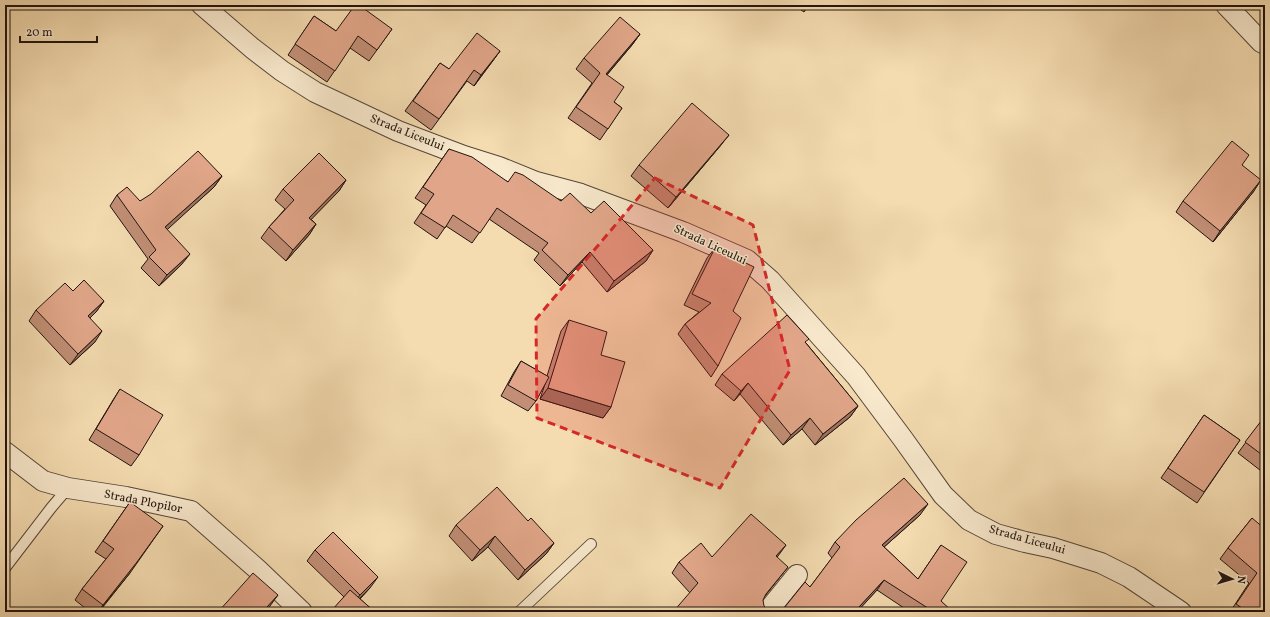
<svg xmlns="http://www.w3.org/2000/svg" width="1270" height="617" font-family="Vollkorn,serif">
	<rect width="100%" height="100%" fill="#f4dbb0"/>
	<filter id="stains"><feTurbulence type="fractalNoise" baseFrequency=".005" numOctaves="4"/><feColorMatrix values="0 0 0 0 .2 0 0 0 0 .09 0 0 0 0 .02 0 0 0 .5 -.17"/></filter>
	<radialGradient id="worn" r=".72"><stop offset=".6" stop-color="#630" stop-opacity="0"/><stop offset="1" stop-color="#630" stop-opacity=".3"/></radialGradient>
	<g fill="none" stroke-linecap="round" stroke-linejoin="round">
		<defs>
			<g id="lane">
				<path d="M5 568 51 508 68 488"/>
				<path d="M519 612 591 544"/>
			</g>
			<g id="street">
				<path d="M202 5 252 48 282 71 315 92 398 131 464 156 499 167 536 182 581 194 683 232 747 260 770 280 856 376 903 439 943 495 969 520 996 534 1025 542 1053 548 1101 563 1129 577 1181 612"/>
				<path d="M1226 5 1261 42 1265 44"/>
				<path d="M5 452 43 481 68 488 126 497 191 511 257 569 302 612"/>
				<path d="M767 612 797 575"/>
			</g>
		</defs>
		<!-- lane casing -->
		<use href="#lane" stroke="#564638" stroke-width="12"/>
		<!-- street casing -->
		<use href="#street" stroke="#564638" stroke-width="22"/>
		<!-- lane -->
		<use href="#lane" stroke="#f8e8cc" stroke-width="10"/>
		<!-- street -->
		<use href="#street" stroke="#f8e8cc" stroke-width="20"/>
	</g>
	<!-- wall -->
	<g fill="#c28f76" stroke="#211410">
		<path d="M794 5H809L804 12Z"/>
		<path d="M314 16 336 31 392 29 369 61 350 48 327 82 288 55Z"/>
		<path d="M640 34 632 45 607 75 614 102 622 108 600 140 568 118 592 83 576 69 584 58Z"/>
		<path d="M500 51 474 86 467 81 431 130 405 111 440 63 449 69Z"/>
		<path d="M721 145 668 208 631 176 639 165Z"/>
		<path d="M449 149 508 182 561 201 591 213 653 250 646 261 607 292 582 262 560 286 534 260 539 253 489 219 472 243 446 226 437 239 414 223 426 205 415 198Z"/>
		<path d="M1242 165 1254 191 1213 242 1176 212 1183 201Z"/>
		<path d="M222 176 214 187 167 229 182 264 159 286 141 268 148 259 110 206 117 195 140 201Z"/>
		<path d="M346 180 339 191 311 219 316 224 309 235 286 261 261 238 269 227 285 209 275 200 283 189Z"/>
		<path d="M715 248 733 311 718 366 711 377 678 334 685 324 699 312 684 305 707 258Z"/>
		<path d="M73 291 104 301 96 312 90 318 95 342 70 365 29 321 36 310Z"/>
		<path d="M569 320 601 355 611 407 603 418 540 399 545 384 536 401 528 411 501 396 514 372 521 361 547 376 561 331Z"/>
		<path d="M806 343 858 406 850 417 815 445 802 429 783 445 740 394 734 401 715 385 722 374Z"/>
		<path d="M120 389 139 455 131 466 89 440 113 400Z"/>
		<path d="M1204 415 1240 440 1197 503 1161 478Z"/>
		<path d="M1265 416V474L1238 453Z"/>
		<path d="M130 502V573L99 612H90L75 600 82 589 106 559 95 552Z"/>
		<path d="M920 515 884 547 918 579 941 545V601L951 612H910L877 590 859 609 784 608 810 587 832 558 828 553 835 542Z"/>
		<path d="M1252 518 1265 612H1230L1249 583 1220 559 1228 548Z"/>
		<path d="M528 521 554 543 546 554 518 580 488 547 472 561 449 536 456 525Z"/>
		<path d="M315 550 370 588 360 599 375 612H331L344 597 307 561Z"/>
		<path d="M712 557H777L780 577 690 593 672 573 679 562Z"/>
	</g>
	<!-- shaded-wall -->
	<g fill="#9e7460" stroke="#211410">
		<path d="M640 34 632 45 598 85 606 74Z"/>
		<path d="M500 51 492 62 474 86 481 75Z"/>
		<path d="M729 135 721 145 668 208 676 197Z"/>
		<path d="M222 176 214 187 158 238 165 227Z"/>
		<path d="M346 180 339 191 302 229 309 218Z"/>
		<path d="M1261 180 1254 191 1213 242 1220 231Z"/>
		<path d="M316 224 309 235 286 261 293 250Z"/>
		<path d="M653 250 646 261 607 292 614 281Z"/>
		<path d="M590 252 582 262 560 286 568 275Z"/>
		<path d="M190 254 182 264 159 286 167 275Z"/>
		<path d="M104 301 96 312 81 327 88 316Z"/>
		<path d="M102 331 95 342 70 365 78 354Z"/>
		<path d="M748 383 740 394 734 401 741 391Z"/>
		<path d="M548 388 611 407 603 418 540 399Z"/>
		<path d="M858 406 850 417 815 445 823 434Z"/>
		<path d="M810 418 802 429 783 445 791 435Z"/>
		<path d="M928 504 920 515 874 556 882 545Z"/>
		<path d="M163 526 130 573 98 612 103 605Z"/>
		<path d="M495 536 488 547 472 561 480 550Z"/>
		<path d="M554 543 546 554 518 580 525 570Z"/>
		<path d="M786 545 778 556 769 567 776 556Z"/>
		<path d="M788 567 780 577 758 605 766 594Z"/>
		<path d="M378 577 370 588 352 606 360 595Z"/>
		<path d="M884 580 877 590 857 612 858 608Z"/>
		<path d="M278 595 270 606 265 612 266 608Z"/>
	</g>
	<!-- building -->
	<g fill="#e1a689" stroke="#211410">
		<path d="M355 5H359L392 29 377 50 358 36 335 71 295 44 314 16 336 31Z"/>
		<path d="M620 17 640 34 606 74 624 87 614 102 622 108 608 129 576 107 600 73 584 58Z"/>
		<path d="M477 33 500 51 481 75 474 70 439 119 413 101 440 63 449 69Z"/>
		<path d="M692 103 729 135 676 197 639 165Z"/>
		<path d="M1232 141 1249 155 1242 165 1261 180 1220 231 1183 201Z"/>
		<path d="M449 149 472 157 508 182 515 172 523 175 561 201 570 193 591 213 604 201 653 250 614 281 590 252 568 275 542 250 548 243 497 208 480 233 453 215 445 228 421 213 434 194 423 187Z"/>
		<path d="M198 151 222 176 165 227 190 254 167 275 149 257 156 250 117 195 127 187 140 201 151 194Z"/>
		<path d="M319 153 346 180 309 218 316 224 293 250 269 227 294 200 283 189Z"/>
		<path d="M715 248 754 267 733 311 741 318 718 366 685 324 711 303 692 294Z"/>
		<path d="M84 280 104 301 88 316 102 331 78 354 36 310 65 283 73 291Z"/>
		<path d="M787 315 809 339 805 342 858 406 823 434 810 418 791 435 748 383 741 391 722 374Z"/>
		<path d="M569 320 607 332 601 355 625 362 611 407 548 388Z"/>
		<path d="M521 361 549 377 536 401 508 385Z"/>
		<path d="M120 389 163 415 139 455 96 429Z"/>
		<path d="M1204 415 1240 440 1204 492 1168 468Z"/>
		<path d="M1265 416V457L1245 442Z"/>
		<path d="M904 478 928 504 882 545 918 579 941 545 967 562 941 601 952 611 951 612H934L884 580 858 608 860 610 858 612H778L784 608 805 582 810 587 840 547 835 542 856 520Z"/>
		<path d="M497 487 528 521 531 518 554 543 525 570 495 536 480 550 456 525Z"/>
		<path d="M130 502 163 526 137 562 103 605 82 589 114 549 103 541Z"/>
		<path d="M751 514 786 545 776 556 788 567 766 594 763 600 764 606 768 610 771 612H673L698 583 679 562 701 543 712 557Z"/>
		<path d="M1252 518 1265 529V612H1248L1236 604 1257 573 1228 548Z"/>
		<path d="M333 532 378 577 360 595 315 550Z"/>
		<path d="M253 573 278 595 266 608 270 612H218Z"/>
		<path d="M350 590 375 612H334L332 610Z"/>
	</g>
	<!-- marked area -->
	<path fill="#d62828" fill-opacity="0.2" stroke="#d62828" stroke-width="3" stroke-dasharray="8 5" stroke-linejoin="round" d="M655 178 753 225 790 370 720 488 537 418 536 319Z"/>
	<g text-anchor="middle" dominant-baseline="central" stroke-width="3" stroke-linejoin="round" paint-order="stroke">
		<!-- street labels -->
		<g font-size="12" fill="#211410" stroke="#f8e8cc">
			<text transform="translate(407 133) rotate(22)">Strada Liceului</text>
			<text transform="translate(710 245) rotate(25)">Strada Liceului</text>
			<text transform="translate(143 502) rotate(11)">Strada Plopilor</text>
			<text transform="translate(1027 540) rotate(16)">Strada Liceului</text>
		</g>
	</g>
	<!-- margin -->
	<rect width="1270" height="617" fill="none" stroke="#f4dbb0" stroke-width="20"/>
	<rect x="6" y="6" width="1258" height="605" fill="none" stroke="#211410" stroke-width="2"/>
	<rect x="10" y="10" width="1250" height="597" fill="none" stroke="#211410"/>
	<!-- north arrow -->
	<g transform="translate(1232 579) rotate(95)" stroke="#f8e8cc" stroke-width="3" paint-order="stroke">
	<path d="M0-3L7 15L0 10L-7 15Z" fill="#211410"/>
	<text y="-6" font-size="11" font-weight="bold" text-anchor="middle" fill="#211410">N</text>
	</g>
	<!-- scale -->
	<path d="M20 36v6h77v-6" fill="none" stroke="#211410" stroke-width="2"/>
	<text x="26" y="36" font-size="12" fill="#211410" stroke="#f8e8cc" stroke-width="3" paint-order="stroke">20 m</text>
	<rect width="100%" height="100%" filter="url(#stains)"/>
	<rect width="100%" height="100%" fill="url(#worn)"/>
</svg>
